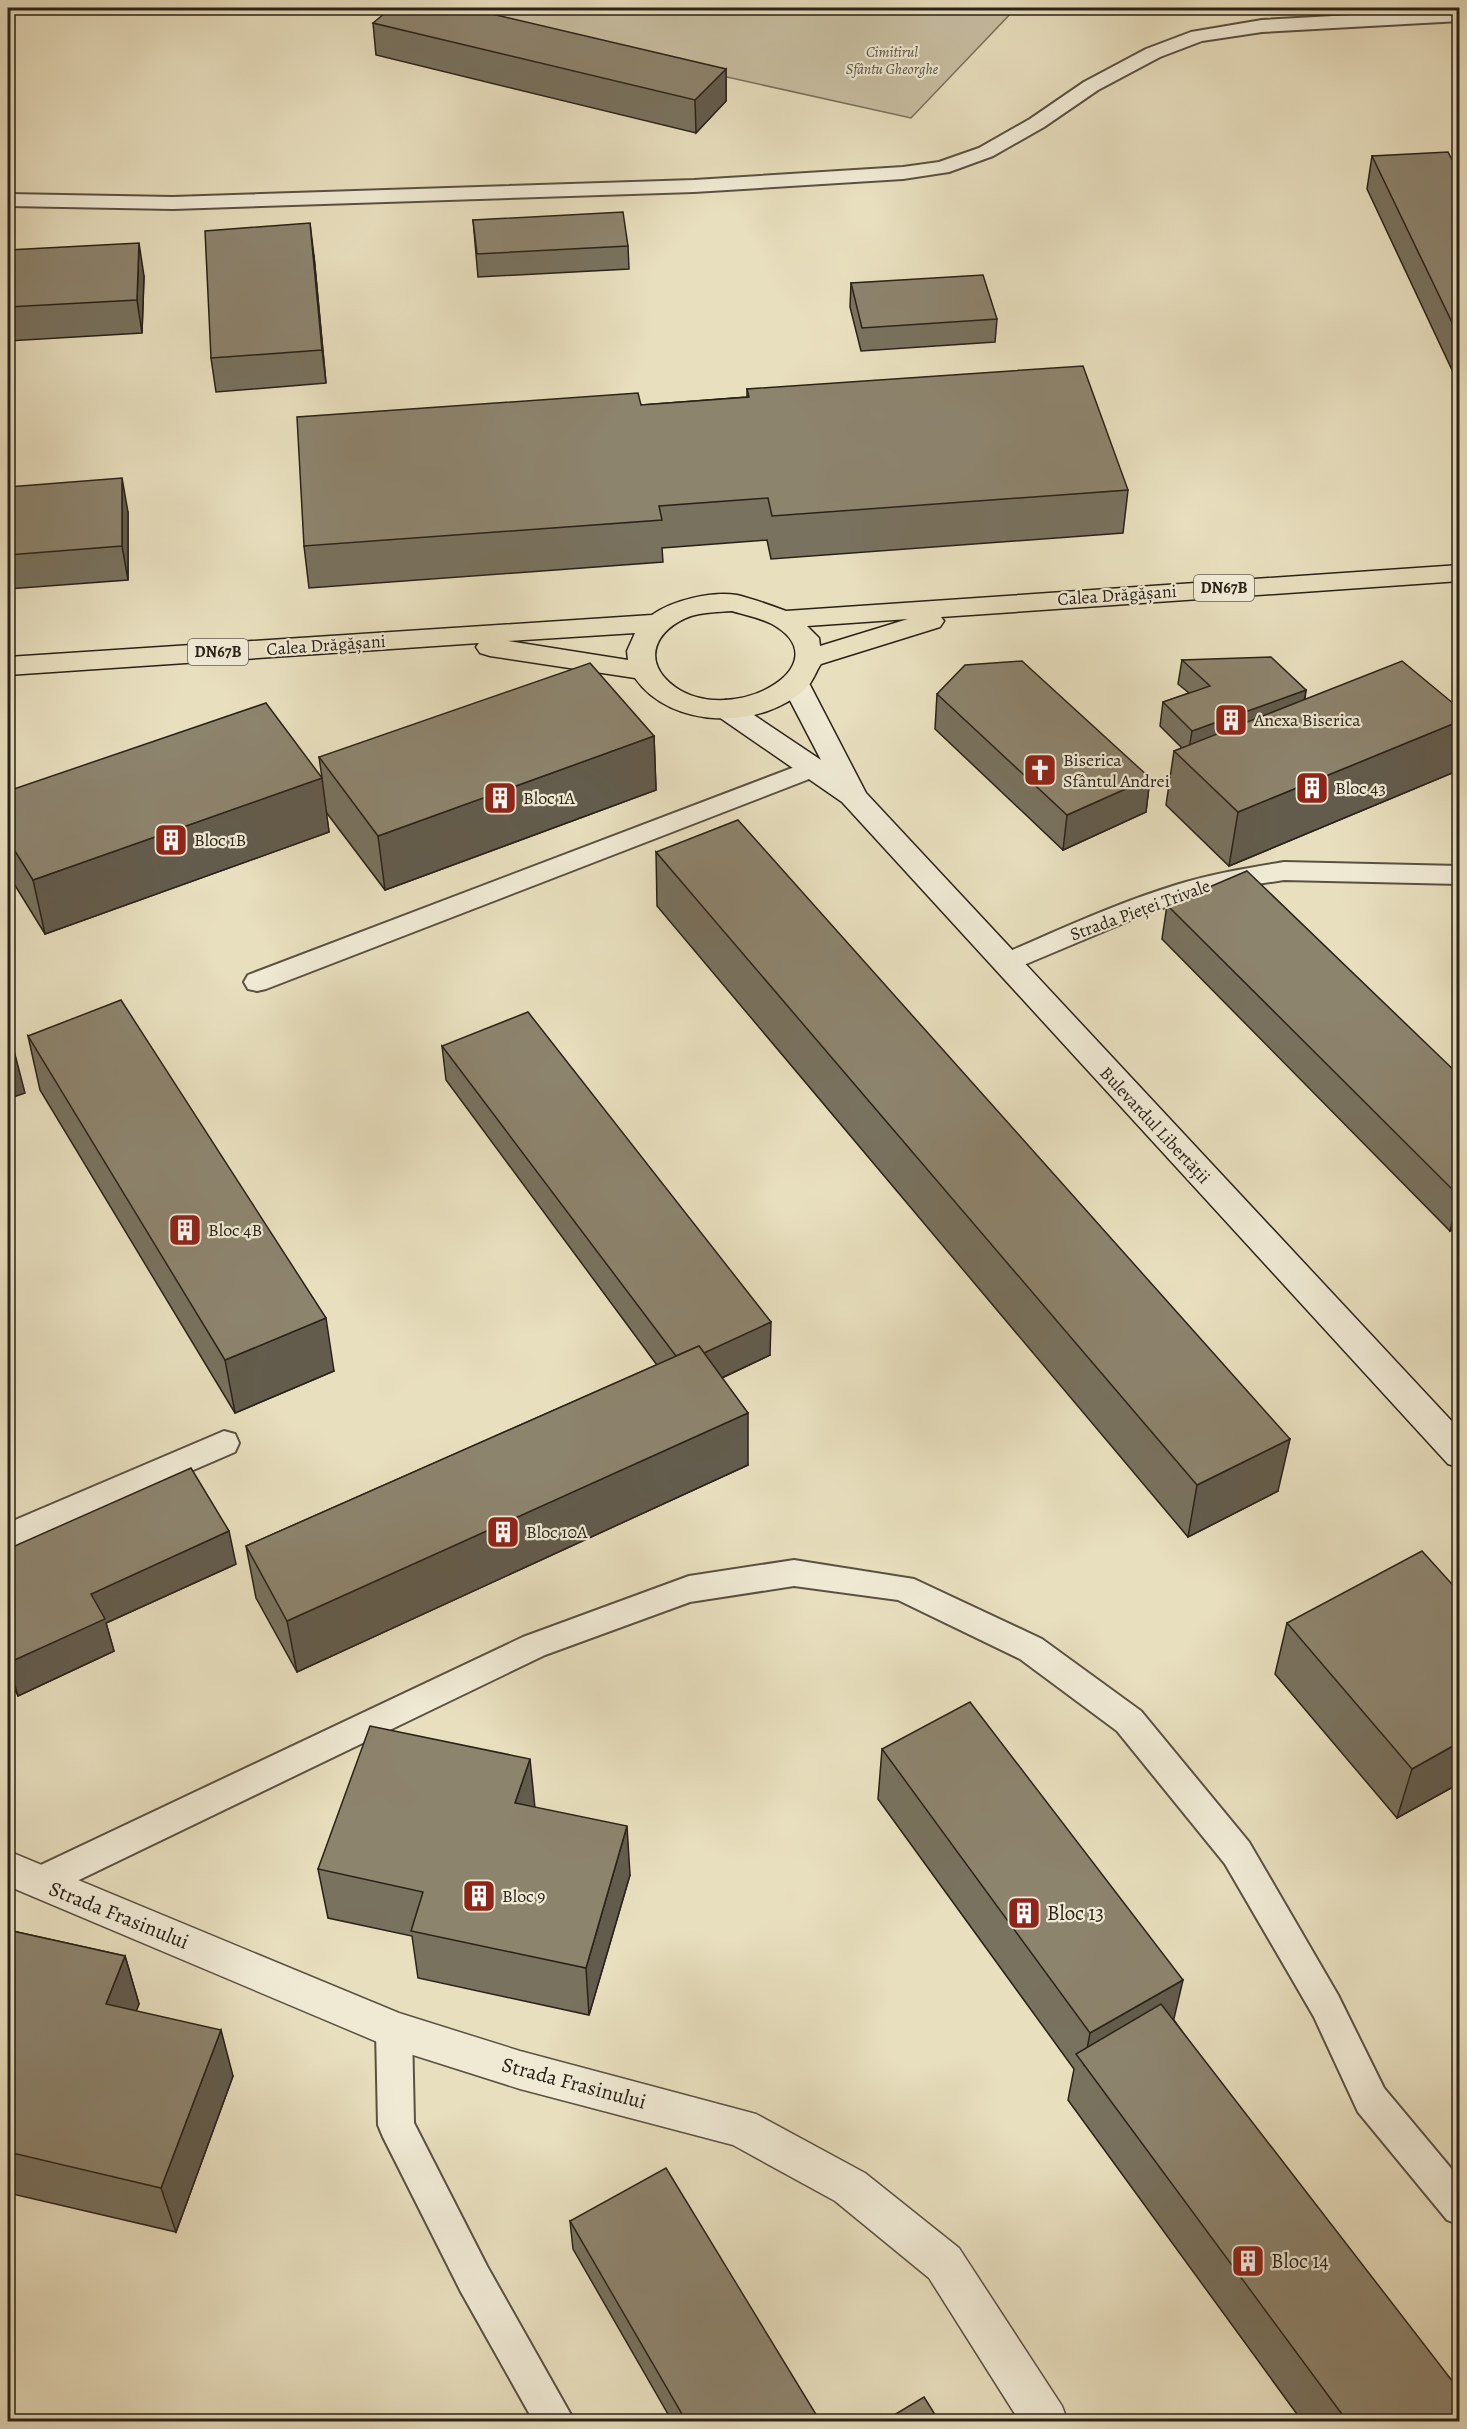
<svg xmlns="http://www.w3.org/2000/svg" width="1467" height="2429" font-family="Alegreya,serif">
	<rect width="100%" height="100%" fill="#e8dfbe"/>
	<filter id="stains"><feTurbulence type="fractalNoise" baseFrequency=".00333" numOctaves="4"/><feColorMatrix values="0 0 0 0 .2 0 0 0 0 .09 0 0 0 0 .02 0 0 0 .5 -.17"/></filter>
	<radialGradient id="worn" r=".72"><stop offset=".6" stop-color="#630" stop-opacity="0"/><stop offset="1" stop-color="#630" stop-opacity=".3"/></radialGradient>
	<!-- green -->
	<path fill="#c8bfa2" stroke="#79705d" stroke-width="1.5" d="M416 8H1016L911 118Z"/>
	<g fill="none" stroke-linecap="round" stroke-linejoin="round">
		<defs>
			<g id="lane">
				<path d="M1460 9V21L1262 32 1202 41 1160 57 1098 90 1044 127 993 156 949 172 903 179 694 192 173 209 8 206V194L173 197 694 180 903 167 939 162 979 148 1030 119 1084 82 1146 49 1191 32 1262 20Z"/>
				<path d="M813 760 822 762 825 768 822 774 266 989 257 991 248 989 244 982 248 975Z"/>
				<path d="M1284 862 1460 866V884L1284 880 1238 887 1191 898 1145 914 1014 969 1005 972 996 969 992 963 996 957C1055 932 1114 904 1176 885 1211 874 1248 868 1284 862Z"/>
				<path d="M224 1431 235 1434 239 1443 235 1452 8 1550V1523Z"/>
				<path d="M794 1560 914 1579 1042 1639 1141 1711 1249 1842 1338 1995 1384 2088 1460 2179V2225L1447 2220 1358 2112 1314 2017 1225 1864 1117 1731 1020 1659 898 1600 794 1586 690 1602 545 1655 52 1893 40 1897 28 1893 23 1882 28 1871 523 1637 689 1576Z"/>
				<path d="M394 2014 406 2019 412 2030 414 2123 487 2266 575 2422H534L461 2292 383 2137 378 2125 376 2030 382 2019Z"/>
			</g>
			<path id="street" d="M8 1851 399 2013 520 2051 756 2114 865 2173 959 2248 1062 2406 1068 2422H1020L929 2278 835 2201 733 2145 520 2089 394 2049 8 1886Z"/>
			<path id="secondary" d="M796 676 806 679 810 685 866 793 1460 1430V1468L1448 1464 842 802 716 715 712 709 716 703 726 700 736 703 821 760 782 685 786 679Z"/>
			<path id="primary" d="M1460 565V581L941 617 944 621 940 627 821 664C816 671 813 682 806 688 763 730 671 730 635 678L490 656 480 653 476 647 479 643 8 675V657L652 615C673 600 712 591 737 595 753 599 770 605 786 611ZM732 611C745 615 760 618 772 624 844 664 733 728 675 687 640 662 655 629 691 616 704 612 719 612 732 611ZM908 619 820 646 819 638 807 626ZM635 633 627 651 628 660 508 641Z"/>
		</defs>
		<!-- lane casing -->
		<use href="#lane" stroke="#5a5142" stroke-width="4"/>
		<!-- street casing -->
		<use href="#street" stroke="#5a5142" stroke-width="3"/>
		<!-- secondary casing -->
		<use href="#secondary" stroke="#2a2218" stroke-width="3"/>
		<!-- primary casing -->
		<use href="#primary" stroke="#2a2218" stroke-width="3"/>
		<!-- lane -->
		<use href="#lane" fill="#f0ead5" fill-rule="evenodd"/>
		<!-- street -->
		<use href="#street" fill="#f0ead5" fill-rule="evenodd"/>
		<!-- secondary -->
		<use href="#secondary" fill="#f0ead5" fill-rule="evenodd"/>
		<!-- primary -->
		<use href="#primary" fill="#e8dfbe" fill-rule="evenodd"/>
	</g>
	<!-- wall -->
	<g fill="#79725f" stroke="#2a2218" stroke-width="1.5">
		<path d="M373 23 726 69V101L696 133 376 55Z"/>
		<path d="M1372 156 1460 175V387L1367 189Z"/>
		<path d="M473 220 628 246 629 269 478 277Z"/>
		<path d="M8 250 144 276 142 333 8 341Z"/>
		<path d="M314 256 326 383 216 392 211 358Z"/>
		<path d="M851 283 997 319 995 342 861 351 850 307Z"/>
		<path d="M747 389 1128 490 1123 533 771 559 767 540 662 548 663 562 309 588 304 546 641 405 747 397Z"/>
		<path d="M8 487 128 512V580L8 589Z"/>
		<path d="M1182 660 1306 690 1305 699 1460 709V759L1457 771 1229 866 1166 805 1174 751 1182 748 1160 726 1163 702 1189 693 1178 684Z"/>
		<path d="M937 694 1150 778 1146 812 1063 850 935 729Z"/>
		<path d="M654 736 656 790 385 890 326 812 329 832 45 934 8 874V791L322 778 319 757Z"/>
		<path d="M656 852 1278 1491 1188 1537 657 906Z"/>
		<path d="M1167 905 1460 1076V1226L1450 1231 1162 939Z"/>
		<path d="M28 1036 334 1371 235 1413 40 1090Z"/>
		<path d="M442 1046 770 1355 722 1378 748 1465 297 1672 256 1598 246 1546 657 1365 446 1080Z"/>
		<path d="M8 1549 236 1564 106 1623 114 1651 18 1696 8 1676Z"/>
		<path d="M1287 1623 1460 1783 1397 1818 1275 1674Z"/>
		<path d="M882 1749 1174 2020 1460 2421H1302L1068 2100 1074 2069 878 1799Z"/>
		<path d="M318 1869 630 1875 589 2015 418 1978 412 1936 328 1918Z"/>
		<path d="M8 1930 125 1956 139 2004 136 2011 233 2076 176 2232 8 2193Z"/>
		<path d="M1460 2049V2066L1455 2060Z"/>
		<path d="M570 2221 820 2421H672L573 2249Z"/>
	</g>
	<!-- shaded-wall -->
	<g fill="#635c4d" stroke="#2a2218" stroke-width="1.5">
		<path d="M726 69V101L696 133 695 100Z"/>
		<path d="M310 223 314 256 326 383 322 350Z"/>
		<path d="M139 243 144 276 142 333 137 300Z"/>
		<path d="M122 478 128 512V580L122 546Z"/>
		<path d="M1306 690 1302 714 1188 755 1192 731Z"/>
		<path d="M1460 721V759L1457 771 1229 866 1238 812Z"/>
		<path d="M654 736 656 790 385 890 378 836Z"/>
		<path d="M322 778 329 832 45 934 33 880Z"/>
		<path d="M1150 778 1146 812 1063 850 1067 815Z"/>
		<path d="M11 1039 25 1093 8 1099V1040Z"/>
		<path d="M1459 1197 1460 1226 1450 1231Z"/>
		<path d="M326 1318 334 1371 235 1413 225 1360Z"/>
		<path d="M771 1322 770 1355 681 1397V1363Z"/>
		<path d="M748 1413V1465L297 1672 287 1621Z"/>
		<path d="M1290 1439 1278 1491 1188 1537 1197 1485Z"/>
		<path d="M229 1531 236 1564 106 1623 114 1651 18 1696 8 1663 91 1594Z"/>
		<path d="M1460 1742V1783L1397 1818 1412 1769Z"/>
		<path d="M530 1759 535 1808 515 1803Z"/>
		<path d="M627 1826 630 1875 589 2015 586 1968Z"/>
		<path d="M125 1956 139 2004 121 2051 106 2004Z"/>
		<path d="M1183 1980 1172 2027 1084 2065 1090 2033Z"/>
		<path d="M221 2030 233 2076 176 2232 161 2188Z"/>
	</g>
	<!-- building -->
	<g fill="#8d846e" stroke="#2a2218" stroke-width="1.5">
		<path d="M391 8H466L726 69 695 100 373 23Z"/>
		<path d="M1448 152 1460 175V339L1372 156Z"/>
		<path d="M623 212 628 246 477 254 473 220Z"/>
		<path d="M310 223 322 350 211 358 205 231Z"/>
		<path d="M139 243 137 300 8 307V250Z"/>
		<path d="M983 275 997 319 862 328 851 283Z"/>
		<path d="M1083 366 1128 490 772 516 768 498 659 506 662 520 304 546 297 417 638 393 641 405 749 397 747 389Z"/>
		<path d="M122 478V546L8 555V487Z"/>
		<path d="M1271 657 1306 690 1192 731 1163 702 1210 686 1182 660Z"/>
		<path d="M1022 661 1150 778 1067 815 937 694 965 665Z"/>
		<path d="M1402 661 1460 709V721L1238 812 1174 751Z"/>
		<path d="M590 663 654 736 378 836 319 757Z"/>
		<path d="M266 703 322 778 33 880 8 840V791Z"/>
		<path d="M738 820 1290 1439 1197 1485 656 852Z"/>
		<path d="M1247 871 1460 1076V1197L1167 905Z"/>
		<path d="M121 1000 326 1318 225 1360 28 1036Z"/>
		<path d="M528 1012 771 1322 704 1353 699 1346 676 1356 442 1046Z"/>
		<path d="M8 1032 11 1039 8 1040Z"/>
		<path d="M699 1346 748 1413 287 1621 246 1546Z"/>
		<path d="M191 1468 229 1531 91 1594 105 1619 8 1663V1549Z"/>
		<path d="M1422 1551 1460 1593V1742L1412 1769 1287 1623Z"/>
		<path d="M970 1702 1183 1980 1090 2033 882 1749Z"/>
		<path d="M370 1726 530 1759 515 1803 627 1826 586 1968 411 1931 423 1892 318 1869Z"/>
		<path d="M8 1930 125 1956 106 2004 221 2030 161 2188 8 2152Z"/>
		<path d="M1161 2004 1460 2391V2421H1347L1076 2054Z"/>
		<path d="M666 2168 820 2421H686L570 2221Z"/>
		<path d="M924 2397 939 2421H884Z"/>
	</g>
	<!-- icons -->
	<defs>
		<symbol id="building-square" viewBox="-11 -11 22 22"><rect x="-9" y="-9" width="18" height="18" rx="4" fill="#8f2418" stroke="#f0ead5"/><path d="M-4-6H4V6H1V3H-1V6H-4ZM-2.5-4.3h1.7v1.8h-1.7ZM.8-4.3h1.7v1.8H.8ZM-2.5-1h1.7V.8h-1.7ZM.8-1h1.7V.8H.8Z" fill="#fff"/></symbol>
		<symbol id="church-square" viewBox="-11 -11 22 22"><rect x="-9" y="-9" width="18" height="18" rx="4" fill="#8f2418" stroke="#f0ead5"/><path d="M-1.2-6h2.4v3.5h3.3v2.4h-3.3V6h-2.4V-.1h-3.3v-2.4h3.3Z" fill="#fff"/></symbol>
	</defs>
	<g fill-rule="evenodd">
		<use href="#building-square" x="1212" y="701" width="38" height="38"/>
		<use href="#church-square" x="1021" y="751" width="38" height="38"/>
		<use href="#building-square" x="1293" y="769" width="38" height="38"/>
		<use href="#building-square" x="481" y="779" width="38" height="38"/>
		<use href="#building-square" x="152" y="821" width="38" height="38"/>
		<use href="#building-square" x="166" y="1211" width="38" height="38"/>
		<use href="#building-square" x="484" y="1513" width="38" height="38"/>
		<use href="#building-square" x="460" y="1877" width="38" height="38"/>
		<use href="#building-square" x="1005" y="1894" width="38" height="38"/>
		<use href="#building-square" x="1229" y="2242" width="38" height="38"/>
	</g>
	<g text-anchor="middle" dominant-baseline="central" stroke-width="4.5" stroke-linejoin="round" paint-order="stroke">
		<!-- far-park labels -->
		<g font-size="15" font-style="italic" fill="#595141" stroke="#f0ead5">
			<text x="892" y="52">Cimitirul<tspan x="892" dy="17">Sfântu Gheorghe</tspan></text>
		</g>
		<!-- shield labels -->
		<g fill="#f0ead5" stroke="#655e51" stroke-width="1.5">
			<rect x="1194" y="575" width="60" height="26" rx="4.5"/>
			<rect x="188" y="639" width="60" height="26" rx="4.5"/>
		</g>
		<g font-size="16" font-weight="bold" fill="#2a2218">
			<text x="1224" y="588">DN67B</text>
			<text x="218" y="652">DN67B</text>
		</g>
		<!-- street labels -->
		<g font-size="18" fill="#2a2218" stroke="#f0ead5">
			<text transform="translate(1117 595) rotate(-4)">Calea Drăgășani</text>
			<text transform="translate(326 645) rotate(-4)">Calea Drăgășani</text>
			<text transform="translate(1140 910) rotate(-20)">Strada Pieței Trivale</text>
			<text transform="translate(1155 1125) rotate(47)">Bulevardul Libertății</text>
		</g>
		<!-- poi labels -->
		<g font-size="18" fill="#2a2218" stroke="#f0ead5" text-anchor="start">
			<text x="1254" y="720">Anexa Biserica</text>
			<text x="1063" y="760">Biserica<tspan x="1063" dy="21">Sfântul Andrei</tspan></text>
			<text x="1335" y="788">Bloc 43</text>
			<text x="523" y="798">Bloc 1A</text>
			<text x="194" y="840">Bloc 1B</text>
			<text x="208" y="1230">Bloc 4B</text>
			<text x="526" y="1532">Bloc 10A</text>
			<text x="502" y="1896">Bloc 9</text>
		</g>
		<!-- near-poi labels -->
		<g font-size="21" fill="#2a2218" stroke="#f0ead5" text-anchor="start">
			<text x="1047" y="1913">Bloc 13</text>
			<text x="1271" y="2261">Bloc 14</text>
		</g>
		<!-- near-street labels -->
		<g font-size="21" fill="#2a2218" stroke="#f0ead5">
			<text transform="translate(119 1915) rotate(22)">Strada Frasinului</text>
			<text transform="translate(574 2083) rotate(15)">Strada Frasinului</text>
		</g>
	</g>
	<!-- margin -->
	<rect width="1467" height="2429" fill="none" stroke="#e8dfbe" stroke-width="30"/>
	<rect x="9" y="9" width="1449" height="2411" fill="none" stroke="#2a2218" stroke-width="3"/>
	<rect x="15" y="15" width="1437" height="2399" fill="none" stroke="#2a2218" stroke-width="1.5"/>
	<rect width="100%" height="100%" filter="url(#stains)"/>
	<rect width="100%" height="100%" fill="url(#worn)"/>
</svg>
